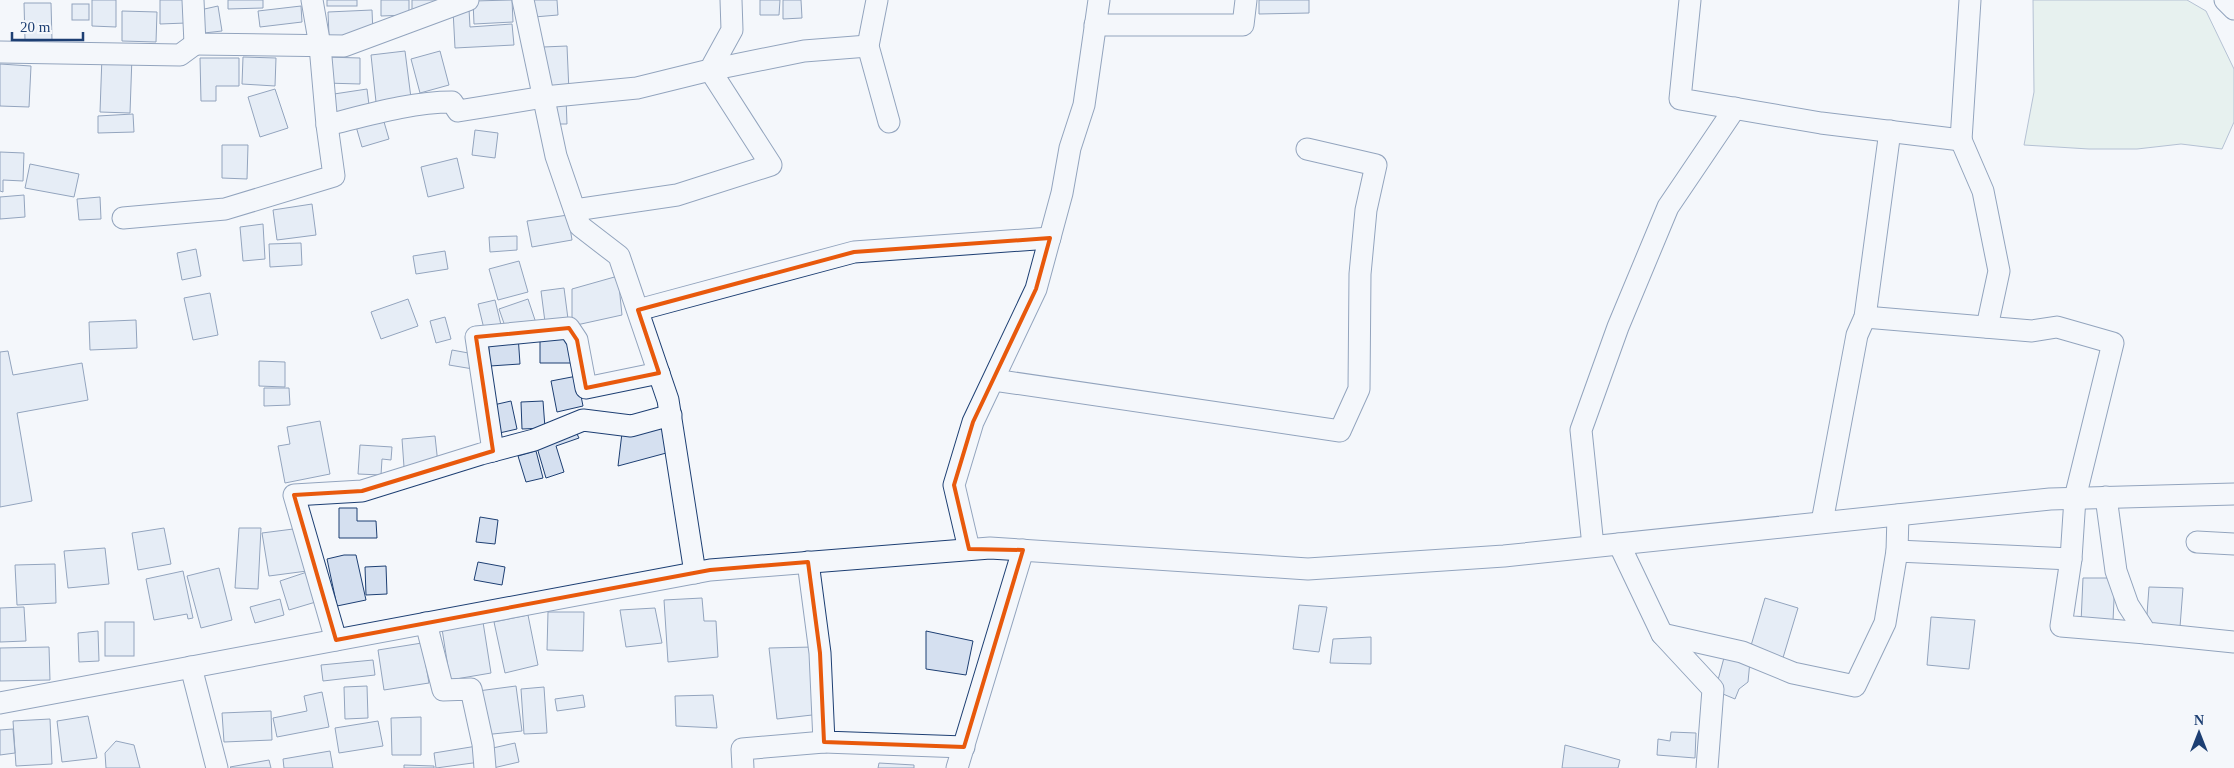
<svg xmlns="http://www.w3.org/2000/svg" width="2234" height="768" font-family="'Times New Roman',serif">
	<rect width="100%" height="100%" fill="#f4f7fb"/>
	<!-- green -->
	<path fill="#d7e8df" stroke="#687fa3" d="M2033 0H2187L2206 11 2234 69V122L2222 149 2181 144 2137 149H2089L2024 145 2034 92Z"/>
	<!-- building -->
	<g fill="#d5e0f0" stroke="#1d3f73">
		<path d="M92 0H116V27L92 26Z"/>
		<path d="M160 0H185L186 23 160 24Z"/>
		<path d="M228 0H263V8L228 9Z"/>
		<rect x="327" y="0" width="30" height="6"/>
		<path d="M381 0H409V15L381 16Z"/>
		<path d="M412 0H444L412 10Z"/>
		<path d="M512 0 513 22 474 24 473 1Z"/>
		<path d="M533 0H557L558 15 534 17Z"/>
		<path d="M760 0H780L779 15H760Z"/>
		<path d="M783 0H801L802 18 783 19Z"/>
		<path d="M1259 0H1309V13L1259 14Z"/>
		<path d="M24 3H51L52 40H25Z"/>
		<rect x="72" y="4" width="17" height="16"/>
		<path d="M218 6 222 31 204 33 200 10Z"/>
		<path d="M301 6 302 22 260 27 258 11Z"/>
		<path d="M469 9 470 27 512 24 514 45 455 48 453 10Z"/>
		<path d="M372 10 373 34 329 36 328 12Z"/>
		<path d="M122 11 157 12 156 42 122 41Z"/>
		<path d="M567 46 569 92 545 93 543 47Z"/>
		<path d="M405 51 411 98 376 102 371 55Z"/>
		<path d="M440 51 449 85 420 93 411 59Z"/>
		<path d="M102 56H132L130 113 100 112Z"/>
		<path d="M243 57 276 58 275 86 242 84Z"/>
		<path d="M325 57 360 58V84L325 83Z"/>
		<path d="M200 58H239V86H216V101H201Z"/>
		<path d="M0 64 31 66 29 107 0 106Z"/>
		<path d="M275 89 288 128 260 137 248 97Z"/>
		<path d="M367 89 370 113 337 117 334 94Z"/>
		<path d="M551 98H566L567 124H552Z"/>
		<path d="M133 114 134 132 98 133V116Z"/>
		<path d="M382 115 389 139 362 147 355 123Z"/>
		<path d="M475 130 498 133 495 158 472 155Z"/>
		<path d="M222 145H248L247 179 222 178Z"/>
		<path d="M0 152 24 153 23 181 3 180V192L0 191Z"/>
		<path d="M457 158 464 188 428 197 421 167Z"/>
		<path d="M30 164 79 174 74 197 25 188Z"/>
		<path d="M24 195 25 217 0 219V197Z"/>
		<path d="M100 197 101 219 79 220 77 199Z"/>
		<path d="M312 204 316 235 277 240 273 210Z"/>
		<path d="M568 215 572 240 532 247 527 221Z"/>
		<path d="M263 224 265 259 243 261 240 227Z"/>
		<path d="M517 236V250L490 252 489 237Z"/>
		<path d="M301 243 302 265 270 267 269 244Z"/>
		<path d="M196 249 201 276 182 280 177 253Z"/>
		<path d="M445 251 448 269 416 274 413 256Z"/>
		<path d="M519 261 528 292 498 300 489 269Z"/>
		<path d="M618 276 622 315 572 326V289Z"/>
		<path d="M564 288 568 319 545 322 541 291Z"/>
		<path d="M210 293 218 335 193 340 184 298Z"/>
		<path d="M408 299 418 326 381 339 371 312Z"/>
		<path d="M528 299 536 323 507 332 499 309Z"/>
		<path d="M495 300 502 329 485 333 478 304Z"/>
		<path d="M445 317 451 339 436 343 430 321Z"/>
		<path d="M136 320 137 348 90 350 89 322Z"/>
		<path d="M518 335 520 364 490 366 488 337Z"/>
		<path d="M573 338V363H540V339Z"/>
		<path d="M452 350 474 354 473 369 449 365Z"/>
		<path d="M8 351 13 375 82 363 88 400 17 413 32 501 0 507V352Z"/>
		<path d="M259 361 285 362V387L259 386Z"/>
		<path d="M577 376 583 406 557 412 551 381Z"/>
		<path d="M264 388H289L290 405 264 406Z"/>
		<path d="M511 401 517 429 495 434 489 406Z"/>
		<path d="M543 401 545 428 522 429 521 402Z"/>
		<path d="M320 421 330 474 285 483 278 446 290 444 287 427Z"/>
		<path d="M660 423 670 452 618 466 622 433Z"/>
		<path d="M576 432 579 438 556 446 564 472 546 478 536 444Z"/>
		<path d="M435 436 438 464 404 467 402 439Z"/>
		<path d="M360 445 392 447 391 460 382 459 381 475 358 474Z"/>
		<path d="M536 451 543 478 526 482 518 456Z"/>
		<path d="M339 508H357V521H376L377 538H339Z"/>
		<path d="M480 517 498 520 495 544 476 542Z"/>
		<path d="M164 528 171 564 138 570 132 533Z"/>
		<path d="M239 528H261L258 589 235 588Z"/>
		<path d="M301 528 307 571 269 576 262 533Z"/>
		<path d="M105 548 109 584 68 588 64 551Z"/>
		<path d="M344 555H356L366 600 337 606 327 559Z"/>
		<path d="M478 562 505 567 502 585 474 580Z"/>
		<path d="M55 564 56 603 17 605 15 565Z"/>
		<path d="M386 566 387 594 366 595 365 567Z"/>
		<path d="M219 568 232 620 201 628 187 576Z"/>
		<path d="M183 571 193 618 188 619 187 614 154 620 146 579Z"/>
		<path d="M310 571 319 601 289 610 280 581Z"/>
		<path d="M2083 578H2115L2113 621 2081 623Z"/>
		<path d="M2149 587 2183 588 2180 627 2146 628Z"/>
		<path d="M702 598 704 621H716L718 657 668 662 664 600Z"/>
		<path d="M1765 598 1798 608 1782 661 1750 649Z"/>
		<path d="M280 599 284 615 255 623 250 607Z"/>
		<path d="M1299 605 1327 607 1319 652 1293 649Z"/>
		<path d="M24 607 26 641 0 642V608Z"/>
		<path d="M655 608 662 643 626 647 620 610Z"/>
		<path d="M548 612H584L583 651 547 650Z"/>
		<path d="M528 615 538 665 505 673 494 622Z"/>
		<path d="M1931 617 1975 620 1969 669 1927 665Z"/>
		<rect x="105" y="622" width="29" height="34"/>
		<path d="M483 622 491 673 450 680 442 629Z"/>
		<path d="M98 631 99 661 79 662 78 633Z"/>
		<path d="M926 631 973 641 966 675 926 669Z"/>
		<path d="M1371 637V664L1330 663 1333 639Z"/>
		<path d="M422 643 429 683 384 690 378 650Z"/>
		<path d="M49 647 50 680 0 681V648Z"/>
		<path d="M813 647 821 714 777 719 769 648Z"/>
		<path d="M1725 654 1750 661 1748 682 1739 689 1735 699 1723 694 1718 680Z"/>
		<path d="M373 660 375 675 323 681 321 665Z"/>
		<path d="M367 686 368 718 345 719 344 687Z"/>
		<path d="M516 686 522 731 483 735 478 691Z"/>
		<path d="M544 687 547 733 524 734 521 689Z"/>
		<path d="M322 692 329 727 277 737 273 718 307 711 304 696Z"/>
		<path d="M583 695 585 707 557 711 555 699Z"/>
		<path d="M713 695 717 728 676 726 675 696Z"/>
		<path d="M271 711 272 740 224 742 222 713Z"/>
		<path d="M88 716 97 758 62 762 57 721Z"/>
		<path d="M421 717V755H392L391 718Z"/>
		<path d="M50 719 52 764 16 766 13 721Z"/>
		<path d="M378 721 383 746 339 753 335 728Z"/>
		<path d="M13 729 15 753 0 755V730Z"/>
		<path d="M1671 732 1696 733 1695 758 1657 755 1658 739 1670 741Z"/>
		<path d="M116 741 134 745 140 768H106L105 753Z"/>
		<path d="M515 743 519 762 493 768 484 750Z"/>
		<path d="M1565 745 1620 760 1618 768H1562Z"/>
		<path d="M477 746 480 762 436 768 434 753Z"/>
		<path d="M330 751 333 768H284L283 759Z"/>
		<path d="M269 760 271 768H231L230 767Z"/>
		<path d="M879 763 914 765V768H878Z"/>
		<path d="M404 765 434 766V768H404Z"/>
	</g>
	<g fill="none" stroke-linecap="round" stroke-linejoin="round">
		<defs>
			<g id="street">
				<path d="M193 0 195 44 344 46 468 0"/>
				<path d="M312 0 320 46 327 125C368 115 411 102 452 102L458 111 544 97 637 88 710 70 732 30 731 0"/>
				<path d="M523 0 556 156 580 226 619 256 668 400 695 573"/>
				<path d="M877 0 868 46 889 122"/>
				<path d="M1690 0 1680 99 1821 123 1961 140 1970 0"/>
				<path d="M2225 0 2234 9"/>
				<path d="M1095 25H1243L1246 0"/>
				<path d="M0 52 180 55 195 44"/>
				<path d="M1961 140 1983 191 1999 271 1987 327"/>
				<path d="M575 210 677 195 771 165 710 70 804 51 868 46"/>
				<path d="M123 218 225 209 334 176 327 125"/>
				<path d="M638 310 854 252 1050 238"/>
				<path d="M1865 317 2032 331 2057 327 2113 343 2075 498 2071 559"/>
				<path d="M994 380 1340 431 1359 389 1360 274 1366 210 1376 165 1307 149"/>
				<path d="M493 451 476 337 569 328 577 340 586 388 659 373"/>
				<path d="M2106 497 2116 571 2128 605 2146 633 2234 642"/>
				<path d="M1822 522 1857 335 1865 317 1890 131"/>
				<path d="M2197 542 2234 544"/>
				<path d="M1619 544 1662 634 1713 689 1707 768"/>
				<path d="M1593 546 1581 430 1618 327 1668 207 1735 108"/>
				<path d="M969 549 954 485 973 422 1036 289 1062 193 1070 148 1084 105 1099 0"/>
				<path d="M1897 551 2071 559 2061 626 2146 633"/>
				<path d="M808 562 820 653 824 742 964 747"/>
				<path d="M426 623 443 690 471 689 483 744 485 768"/>
				<path d="M1662 634 1742 652 1793 673 1855 686 1885 623 1897 551 1898 515"/>
				<path d="M336 640 294 495 362 491 481 454 534 440 583 420 631 426 671 415"/>
				<path d="M191 667 217 768"/>
				<path d="M0 703 710 570 990 548 1308 569 1504 556 2050 499 2234 494"/>
				<path d="M743 768 742 749 824 742"/>
				<path d="M957 768 1023 550"/>
			</g>
		</defs>
		<!-- street casing -->
		<use href="#street" stroke="#1d3f73" stroke-width="23"/>
		<!-- street -->
		<use href="#street" stroke="#f4f7fb" stroke-width="21"/>
	</g>
	<!-- marked area -->
	<path d="M0 0H2234V768H0ZM1050 238 1036 289 973 422 954 485 969 549 1023 550 964 747 824 742 820 653 808 562 710 570 336 640 294 495 362 491 493 451 476 337 569 328 577 340 586 388 659 373 638 310 854 252Z" fill="#f4f7fb" fill-opacity=".55" fill-rule="evenodd"/>
	<path fill="none" stroke="#e8590c" stroke-width="4" stroke-linejoin="round" d="M1050 238 1036 289 973 422 954 485 969 549 1023 550 964 747 824 742 820 653 808 562 710 570 336 640 294 495 362 491 493 451 476 337 569 328 577 340 586 388 659 373 638 310 854 252Z"/>
	<!-- north arrow -->
	<g transform="translate(2199 733)" stroke="#f4f7fb" stroke-width="4" paint-order="stroke">
	<path d="M0-4L9 19L0 12L-9 19Z" fill="#1d3f73"/>
	<text y="-8" font-size="14" font-weight="bold" text-anchor="middle" fill="#1d3f73">N</text>
	</g>
	<!-- scale -->
	<path d="M12 32v8h71v-8" fill="none" stroke="#1d3f73" stroke-width="2.5"/>
	<text x="20" y="32" font-size="15" fill="#1d3f73" stroke="#f4f7fb" stroke-width="4" paint-order="stroke">20 m</text>
</svg>
